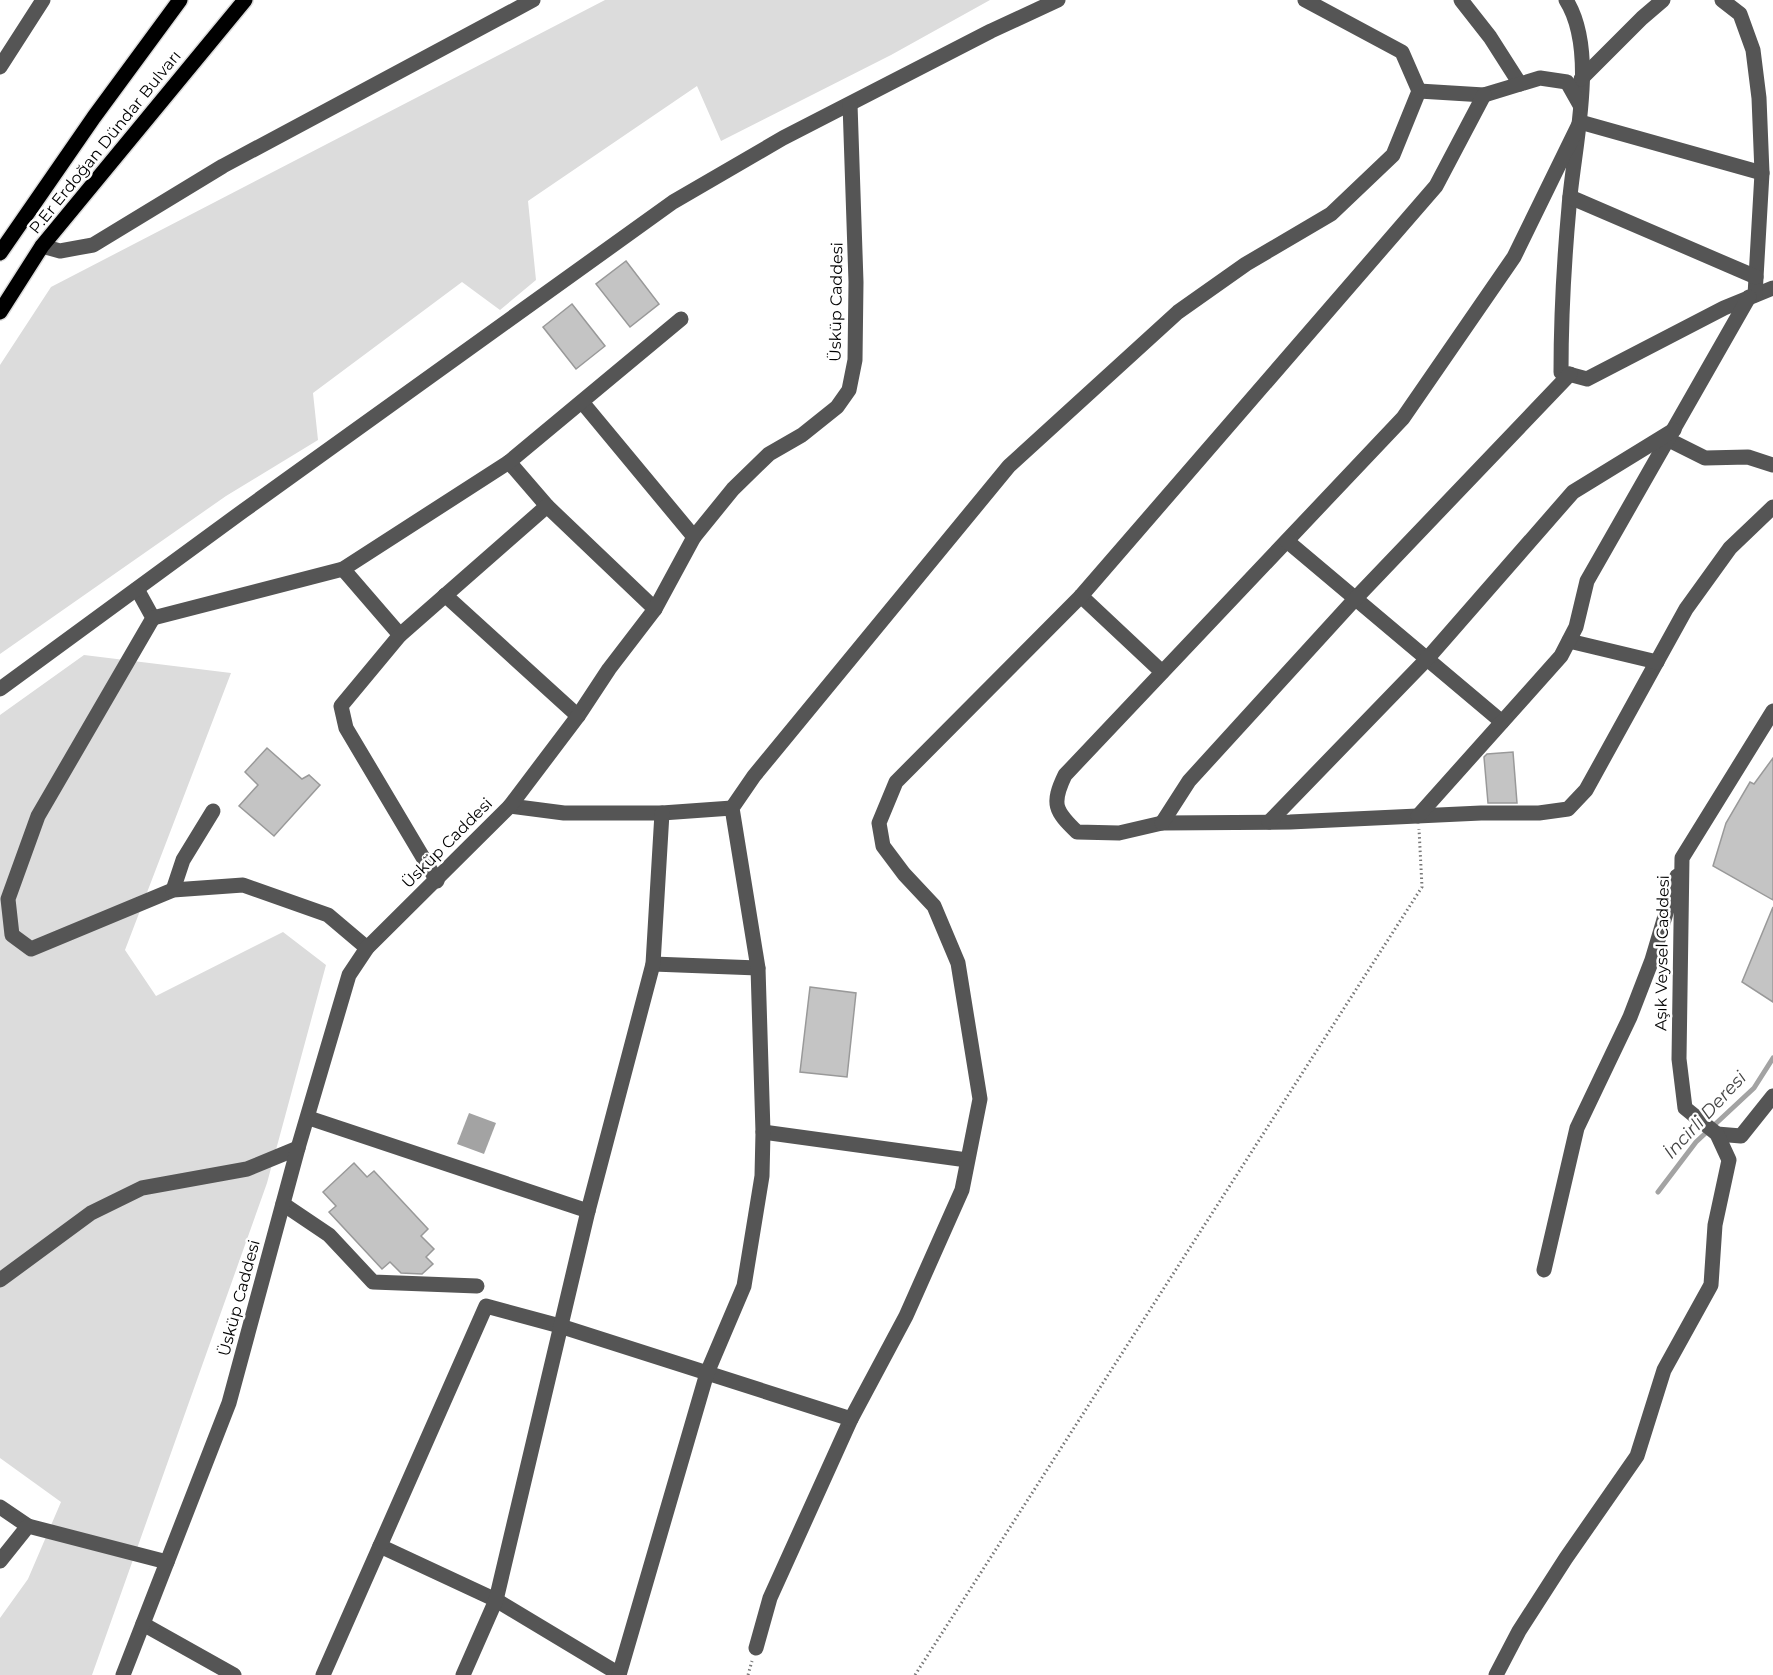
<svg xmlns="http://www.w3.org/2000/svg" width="1773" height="1675" font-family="Montserrat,sans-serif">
	<rect width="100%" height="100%" fill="#fff"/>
	<!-- green -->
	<g fill="#dcdcdc">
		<path d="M605 0H990L891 55 721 141 697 86 528 201 536 280 500 310 462 282 313 393 318 440 226 496 0 654V365L51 287Z"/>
		<path d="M84 655 231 673 125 950 156 996 283 932 326 965 267 1183 92 1675H0V1618L28 1579 61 1502 0 1458V715Z"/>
	</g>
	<!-- water -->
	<path fill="#a3a3a3" d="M469 1113 496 1123 484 1154 457 1144Z"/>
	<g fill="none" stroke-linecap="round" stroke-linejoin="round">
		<!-- stream -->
		<path stroke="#a3a3a3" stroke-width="5" d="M1658 1192 1696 1142 1754 1088 1773 1058"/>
	</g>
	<!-- building -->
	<g fill="#c4c4c4" stroke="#999" stroke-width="1.5">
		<path d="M626 261 659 304 630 327 596 284Z"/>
		<path d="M572 304 605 346 576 369 543 327Z"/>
		<path d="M267 748 302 779 309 775 320 785 274 836 239 806 258 785 245 772Z"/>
		<path d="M1513 752 1517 803H1488L1484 757 1487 754Z"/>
		<path d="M1773 758V900L1713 866 1726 823 1750 782 1754 784Z"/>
		<path d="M1773 907V1002L1742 982Z"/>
		<path d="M810 987 856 993 847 1077 800 1072Z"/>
		<path d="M354 1163 367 1177 374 1171 428 1229 421 1236 434 1249 426 1257 433 1264 422 1274 401 1273 390 1262 382 1269 329 1212 336 1206 323 1192Z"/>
	</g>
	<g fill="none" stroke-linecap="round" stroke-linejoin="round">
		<defs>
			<g id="major">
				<path d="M0 253 94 117 180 0"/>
				<path d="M0 312 42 246 245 0"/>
			</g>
		</defs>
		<!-- major casing -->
		<use href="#major" stroke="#dbdbdb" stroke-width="18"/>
		<!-- path -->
		<g stroke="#777" stroke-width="3" stroke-dasharray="1.5 3" stroke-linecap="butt">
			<path d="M748 1675 752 1661"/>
			<path d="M915 1675 1422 887 1419 829"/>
		</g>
		<!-- minor -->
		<g stroke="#555" stroke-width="15">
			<path d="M1461 0 1490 37 1520 84"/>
			<path d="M1566 0C1599 52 1573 149 1569 207 1564 262 1561 317 1561 372L1587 379 1724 308 1773 288"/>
			<path d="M1722 0 1740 14 1753 50 1759 98 1762 173 1755 295"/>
			<path d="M0 67 43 0"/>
			<path d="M1581 79 1642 18 1663 0"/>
			<path d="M1419 91 1484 95 1540 78 1567 82 1580 105"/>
			<path d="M1762 173 1580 122 1514 257 1403 418 1065 775C1051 804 1055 811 1077 832L1119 833 1162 823 1290 822 1481 813H1539L1568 809 1586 790 1686 609 1730 548 1773 507"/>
			<path d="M1570 197 1756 277"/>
			<path d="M42 246 60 251 93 245 223 166 533 0"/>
			<path d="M582 402 694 537"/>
			<path d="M1669 440 1705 458 1748 457 1773 465"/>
			<path d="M509 462 547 506 655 609"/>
			<path d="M1287 541 1502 722"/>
			<path d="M343 569 400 635"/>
			<path d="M137 589 153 618 38 816 8 899 12 935 31 949 173 890 243 885 328 915 367 948"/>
			<path d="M445 595 578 716"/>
			<path d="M1081 596 1162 672"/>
			<path d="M153 618 343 569 509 462 681 319"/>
			<path d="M1569 641 1657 662"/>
			<path d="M0 689 243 511 673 202 783 138 991 31 1058 0"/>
			<path d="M510 806 564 813H662L732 808"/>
			<path d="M1418 816 1561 656 1576 627 1587 581 1749 297"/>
			<path d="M1269 822 1427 659 1573 492 1674 430"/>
			<path d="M1162 823 1189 781 1355 599 1570 374"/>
			<path d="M437 881 346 728 341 706 400 635 547 506"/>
			<path d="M173 890 183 860 213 811"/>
			<path d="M653 964 758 968"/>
			<path d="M309 1118 588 1211"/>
			<path d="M763 1132 967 1160"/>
			<path d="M1717 1134 1741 1136 1773 1096"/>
			<path d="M283 1204 329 1235 373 1282 477 1286"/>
			<path d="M1544 1270 1577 1128 1630 1017 1652 960 1677 876"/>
			<path d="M0 1280 91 1213 142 1188 247 1169 298 1148"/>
			<path d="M0 1507 28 1526"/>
			<path d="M380 1546 496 1600 619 1674"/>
			<path d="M0 1561 28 1526 167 1562"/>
			<path d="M143 1624 234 1675"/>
			<path d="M756 1648 770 1598 851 1419"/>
			<path d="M123 1675 229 1403 298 1148 349 975 367 948 510 806 578 716 609 669 655 609 694 537 733 489 769 454 802 435 837 407 849 390 855 360 856 282 850 104"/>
			<path d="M323 1675 486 1306 560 1326 851 1419 906 1316 962 1190 980 1099 958 963 934 906 904 874 883 846 879 823 896 782 1081 596 1436 186 1484 95"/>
			<path d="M463 1675 496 1600 588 1211 653 964 662 813"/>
			<path d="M619 1675 707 1373 744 1286 762 1176 763 1132 758 968 732 808 754 776 1009 466 1178 312 1246 264 1331 214 1393 155 1419 91 1402 52 1305 0"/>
			<path d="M1496 1675 1519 1631 1566 1558 1637 1456 1664 1370 1711 1285 1715 1225 1729 1160 1717 1134 1685 1108 1679 1059 1682 858 1773 711"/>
		</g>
		<!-- major -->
		<use href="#major" stroke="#000" stroke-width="15"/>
	</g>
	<g text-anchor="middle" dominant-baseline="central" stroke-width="5" stroke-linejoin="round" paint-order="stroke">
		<!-- street labels -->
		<g font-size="16" fill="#000" stroke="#fff">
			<text transform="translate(105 142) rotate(-51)">P.Er Erdoğan Dündar Bulvarı</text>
			<text transform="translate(836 302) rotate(-89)">Üsküp Caddesi</text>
			<text transform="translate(447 843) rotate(-45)">Üsküp Caddesi</text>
			<text transform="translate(1662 953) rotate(-89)">Aşık Veysel Caddesi</text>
			<text transform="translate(239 1298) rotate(-75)">Üsküp Caddesi</text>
		</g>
		<!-- water labels -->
		<g font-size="18" font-style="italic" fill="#444" stroke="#fff">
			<text transform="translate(1705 1115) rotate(-47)">İncirli Deresi</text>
		</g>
	</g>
</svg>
